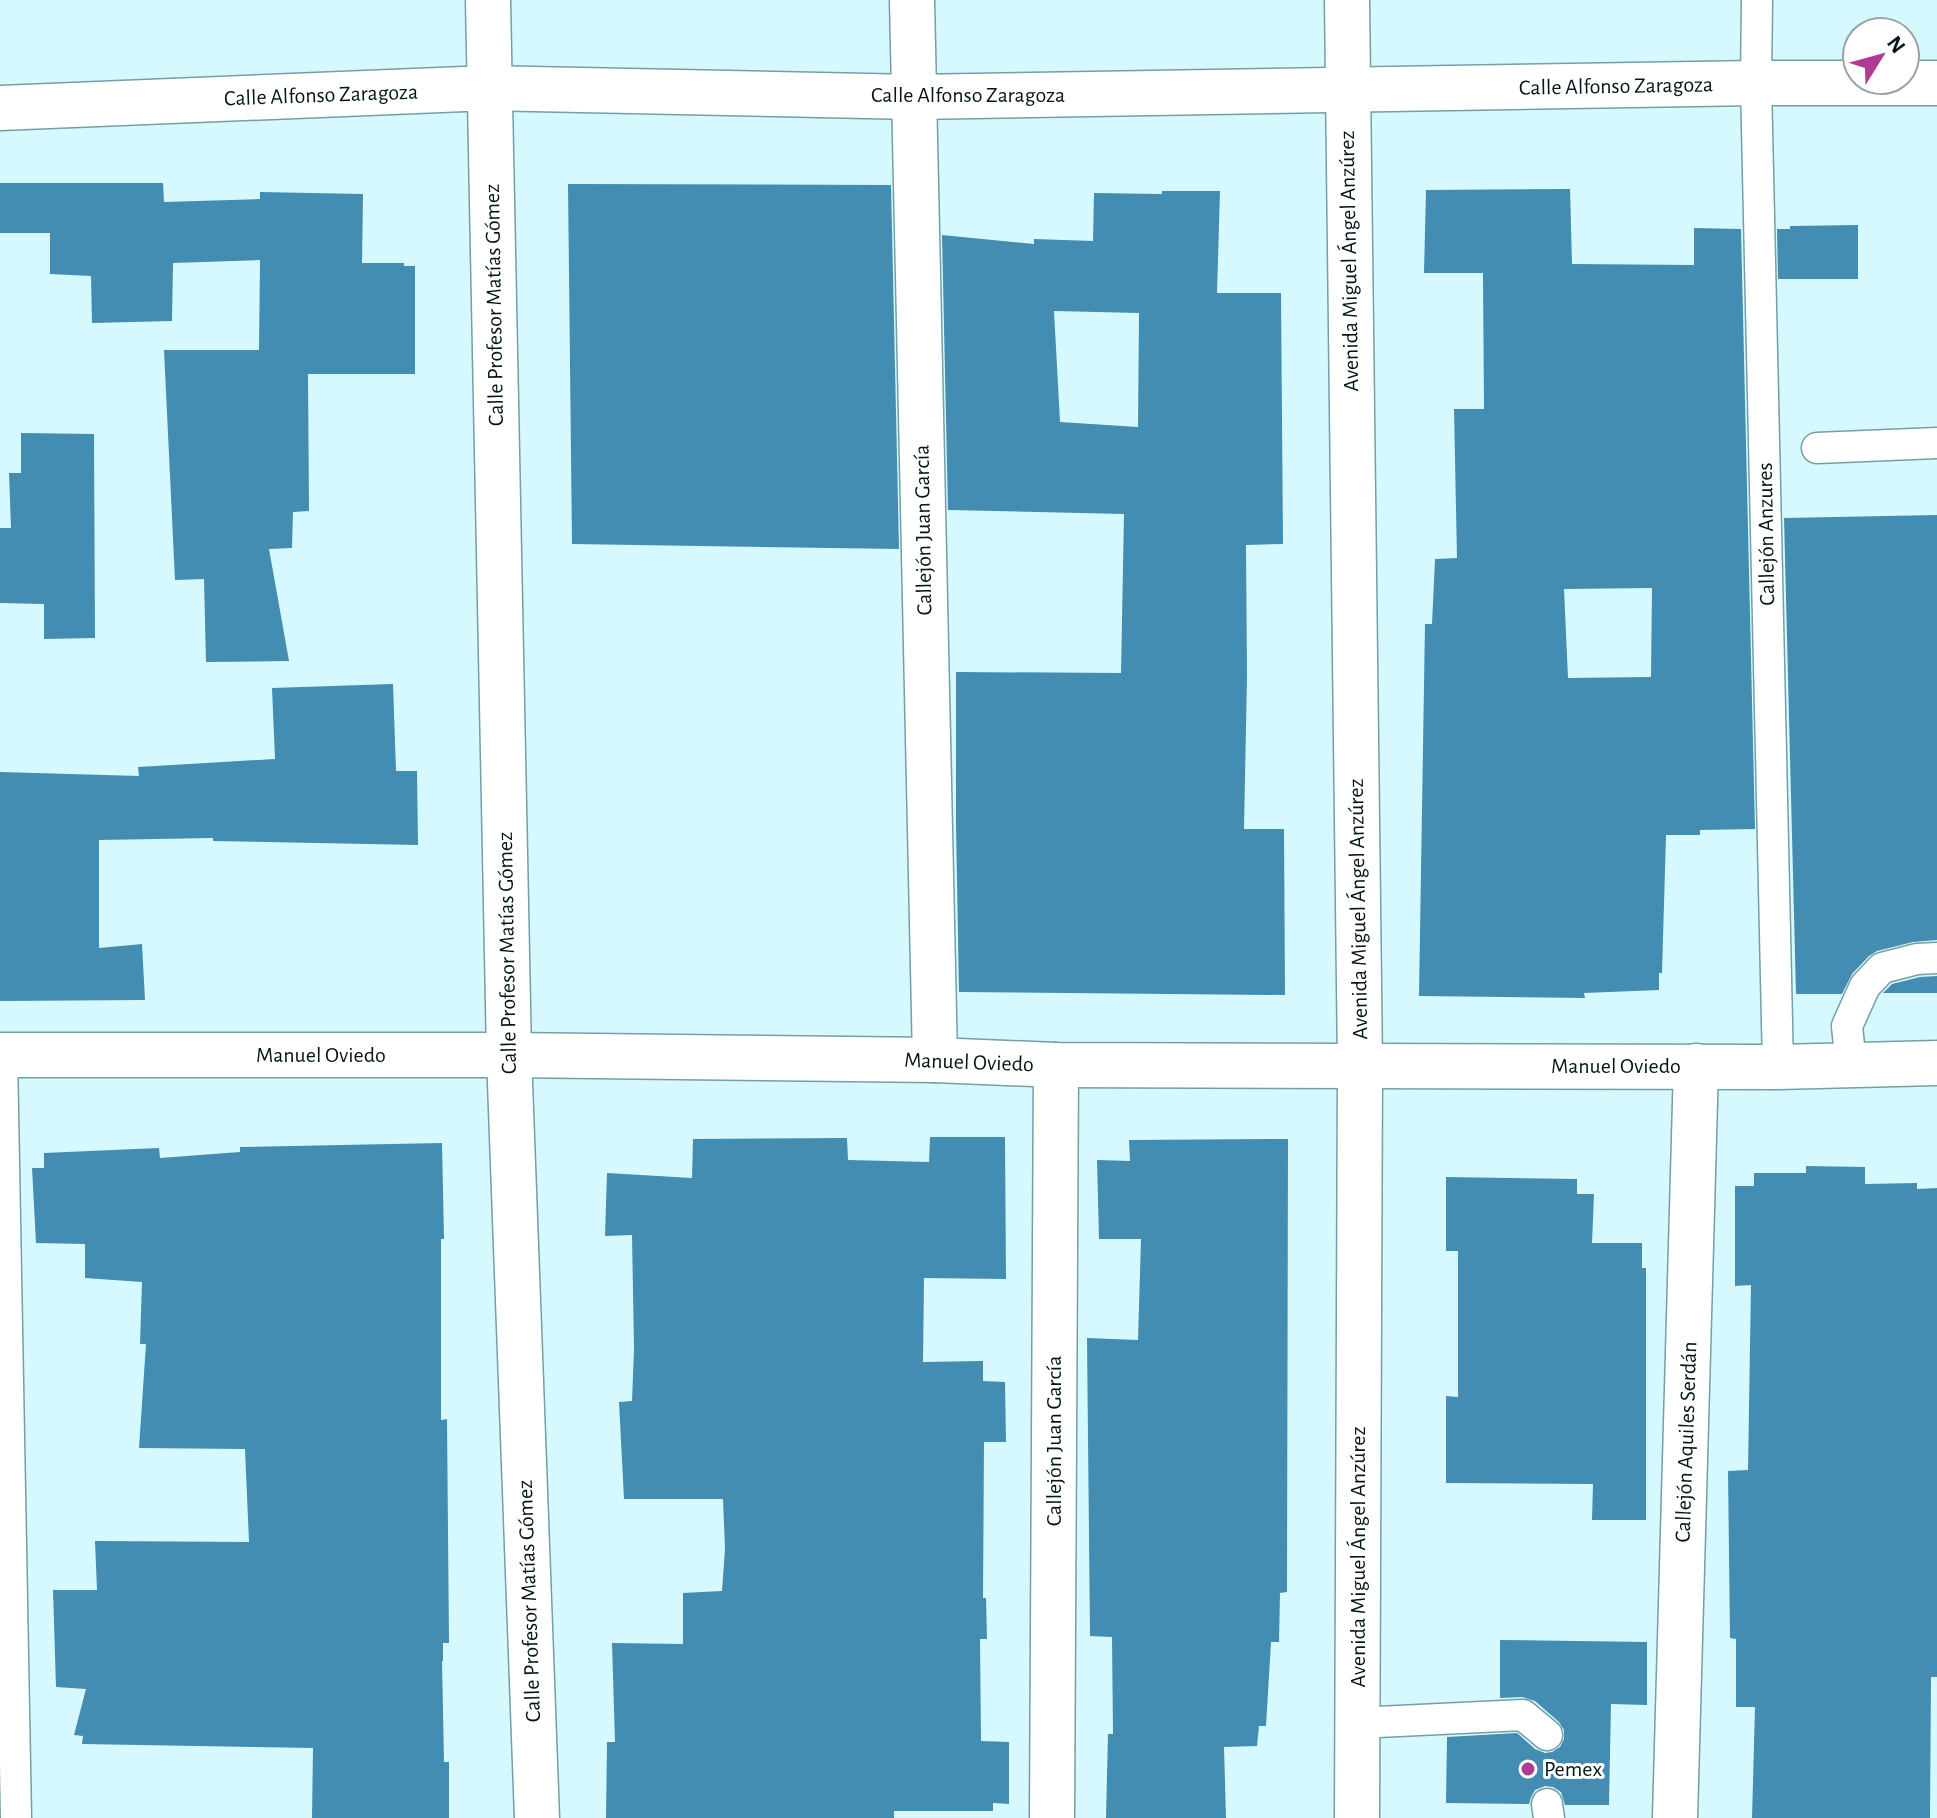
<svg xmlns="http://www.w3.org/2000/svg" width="1937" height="1818" font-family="'Alegreya Sans',sans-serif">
	<rect width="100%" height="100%" fill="#d6f9ff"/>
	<!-- building -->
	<g fill="#438cb2" fill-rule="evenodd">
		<path d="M0 183H163L164 202 260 199V192L363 194 362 263H404V266H415V374H308L309 511 293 512 292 548 269 549 289 661 206 662 204 579 175 580 164 350H259L260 260 173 263 172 321 92 323 91 276 50 274V233H0Z"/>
		<path d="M568 184 891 185 899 549 572 544Z"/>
		<path d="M1570 189 1572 264 1694 265V228L1741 229 1755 829 1700 830V835H1666L1662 973H1659V990L1584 993 1585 998 1419 996 1425 624H1432L1435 559 1457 558 1454 409H1484L1483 273H1424L1426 190ZM1652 588 1651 677 1568 678 1564 589Z"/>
		<path d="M1162 191H1220L1217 293H1281L1283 544 1246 545 1247 675 1244 829H1284L1285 995 959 992 956 826V672L1121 673 1124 514 948 510 942 235 1034 244V239L1093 241 1094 193 1162 194ZM1054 311 1139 313 1138 427 1060 422Z"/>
		<path d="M1858 225V279H1778L1777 229H1790V226Z"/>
		<path d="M21 433 94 434 95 638 44 639V604L0 603V528H11L9 473H21Z"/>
		<path d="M1937 515V940L1913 942 1877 951 1869 956 1852 974 1842 994H1796L1784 518Z"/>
		<path d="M393 684 396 771H417L418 845 213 841V838L99 840V948L142 944 145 1000 0 1001V772L139 776 138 767 275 759 272 688Z"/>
		<path d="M1937 976V993H1883L1892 984 1920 977Z"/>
		<path d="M930 1137H1005L1006 1279 924 1278 923 1362 983 1361V1381L1005 1382 1006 1442H984L983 1598H986L987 1639H980L981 1741 1009 1742V1804L993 1803V1811H894V1818H606L607 1742H615L612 1643 683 1644V1593L722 1591 725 1549 723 1499H624L619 1402 632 1401 634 1349 632 1235 605 1236 607 1173 692 1178 693 1139 847 1138 848 1160 929 1162Z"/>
		<path d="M1288 1139 1287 1592 1280 1593 1279 1642H1271L1266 1726H1259L1257 1746 1224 1747 1226 1818H1106L1108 1734H1113L1112 1637 1090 1636 1087 1338 1138 1340 1141 1239H1099L1097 1160 1130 1161 1129 1140Z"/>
		<path d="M442 1143 444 1239H441V1420L447 1419 449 1643H443V1661H442L444 1762H449V1818H312L313 1748 82 1744 83 1736 74 1735 86 1689 56 1687 53 1590H97L95 1541 249 1542 245 1449 139 1448 146 1344H140L142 1282 85 1278V1244L36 1243 32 1168H44V1153L159 1148 160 1158 240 1152V1147Z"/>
		<path d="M1806 1166 1865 1167V1184L1917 1183V1189L1937 1188V1677H1931L1930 1818H1752L1755 1707H1736V1639L1730 1638 1728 1471 1748 1470 1751 1285 1735 1286V1186H1754V1173H1806Z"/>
		<path d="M1446 1177 1577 1179V1194H1594L1592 1243H1642V1268H1646V1520H1592L1593 1484 1446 1483V1396L1458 1397V1251H1446Z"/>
		<path d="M1500 1640 1647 1642V1705L1611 1704 1609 1805H1565L1561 1792 1553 1787 1545 1786 1535 1790 1531 1797 1529 1804 1446 1803 1447 1737 1517 1733 1535 1749 1545 1753 1552 1752 1560 1747 1564 1739V1730L1559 1722 1535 1701 1522 1697 1500 1698Z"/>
	</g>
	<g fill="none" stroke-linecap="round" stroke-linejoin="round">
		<defs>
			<g id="service">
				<path d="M1757 0 1756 83 1778 1067"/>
				<path d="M1817 448 1937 443"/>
				<path d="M2 1055 16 1818"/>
				<path d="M1851 1065 1847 1026 1865 986 1882 968 1917 959 1937 958"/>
				<path d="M1357 1723 1523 1715 1547 1735"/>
				<path d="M1547 1804 1549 1818"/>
			</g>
			<g id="minor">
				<path d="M488 0 509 1055 537 1818"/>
				<path d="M912 0 935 1060"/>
				<path d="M1347 0 1360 1066 1357 1818"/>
				<path d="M0 1055H509L935 1060 1056 1065 1360 1066 1778 1067 1937 1063"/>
				<path d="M1052 1818 1056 1065"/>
				<path d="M1675 1818 1696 1066"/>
			</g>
			<path id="tertiary" d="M0 108 489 88 914 97 1756 83H1937"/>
		</defs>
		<!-- service casing -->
		<use href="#service" stroke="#749fa5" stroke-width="33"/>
		<!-- minor casing -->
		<use href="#minor" stroke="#749fa5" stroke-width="47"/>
		<!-- tertiary casing -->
		<use href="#tertiary" stroke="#749fa5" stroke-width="47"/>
		<!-- service -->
		<use href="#service" stroke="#fff" stroke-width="30"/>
		<!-- minor -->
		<use href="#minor" stroke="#fff" stroke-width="44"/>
		<!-- tertiary -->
		<use href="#tertiary" stroke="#fff" stroke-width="44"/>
	</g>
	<!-- markers -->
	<circle fill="#af3b95" stroke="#fff" stroke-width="3" cx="1528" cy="1769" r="8"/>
	<g text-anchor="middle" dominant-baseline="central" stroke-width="6" stroke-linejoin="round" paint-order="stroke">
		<!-- street labels -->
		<g font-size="22" fill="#051618" stroke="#fff">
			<text transform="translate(1616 86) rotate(-1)">Calle Alfonso Zaragoza</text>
			<text transform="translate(321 95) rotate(-2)">Calle Alfonso Zaragoza</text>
			<text x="968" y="95">Calle Alfonso Zaragoza</text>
			<text transform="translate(1349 261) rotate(-91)">Avenida Miguel Ángel Anzúrez</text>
			<text transform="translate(494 305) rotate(-91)">Calle Profesor Matías Gómez</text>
			<text transform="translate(923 530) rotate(-91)">Callejón Juan García</text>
			<text transform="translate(1766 534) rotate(-91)">Callejón Anzures</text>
			<text transform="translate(1358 909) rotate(-91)">Avenida Miguel Ángel Anzúrez</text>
			<text transform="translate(507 953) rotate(-91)">Calle Profesor Matías Gómez</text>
			<text x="321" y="1055">Manuel Oviedo</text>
			<text transform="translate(969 1062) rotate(2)">Manuel Oviedo</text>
			<text x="1616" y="1066">Manuel Oviedo</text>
			<text transform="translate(1054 1441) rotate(-90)">Callejón Juan García</text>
			<text transform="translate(1686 1442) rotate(-88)">Callejón Aquiles Serdán</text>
			<text transform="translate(1358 1557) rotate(-90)">Avenida Miguel Ángel Anzúrez</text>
			<text transform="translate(529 1601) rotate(-92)">Calle Profesor Matías Gómez</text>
		</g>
		<!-- poi labels -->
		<g font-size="22" fill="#051618" stroke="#fff" text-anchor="start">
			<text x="1544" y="1769">Pemex</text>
		</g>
	</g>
	<!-- north arrow -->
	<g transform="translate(1881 56) rotate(53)"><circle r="38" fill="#ffffff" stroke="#9ba2a3" stroke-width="2"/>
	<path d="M0-6L14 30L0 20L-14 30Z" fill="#af3b95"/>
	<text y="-12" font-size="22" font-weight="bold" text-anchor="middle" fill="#051618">N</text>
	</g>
</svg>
